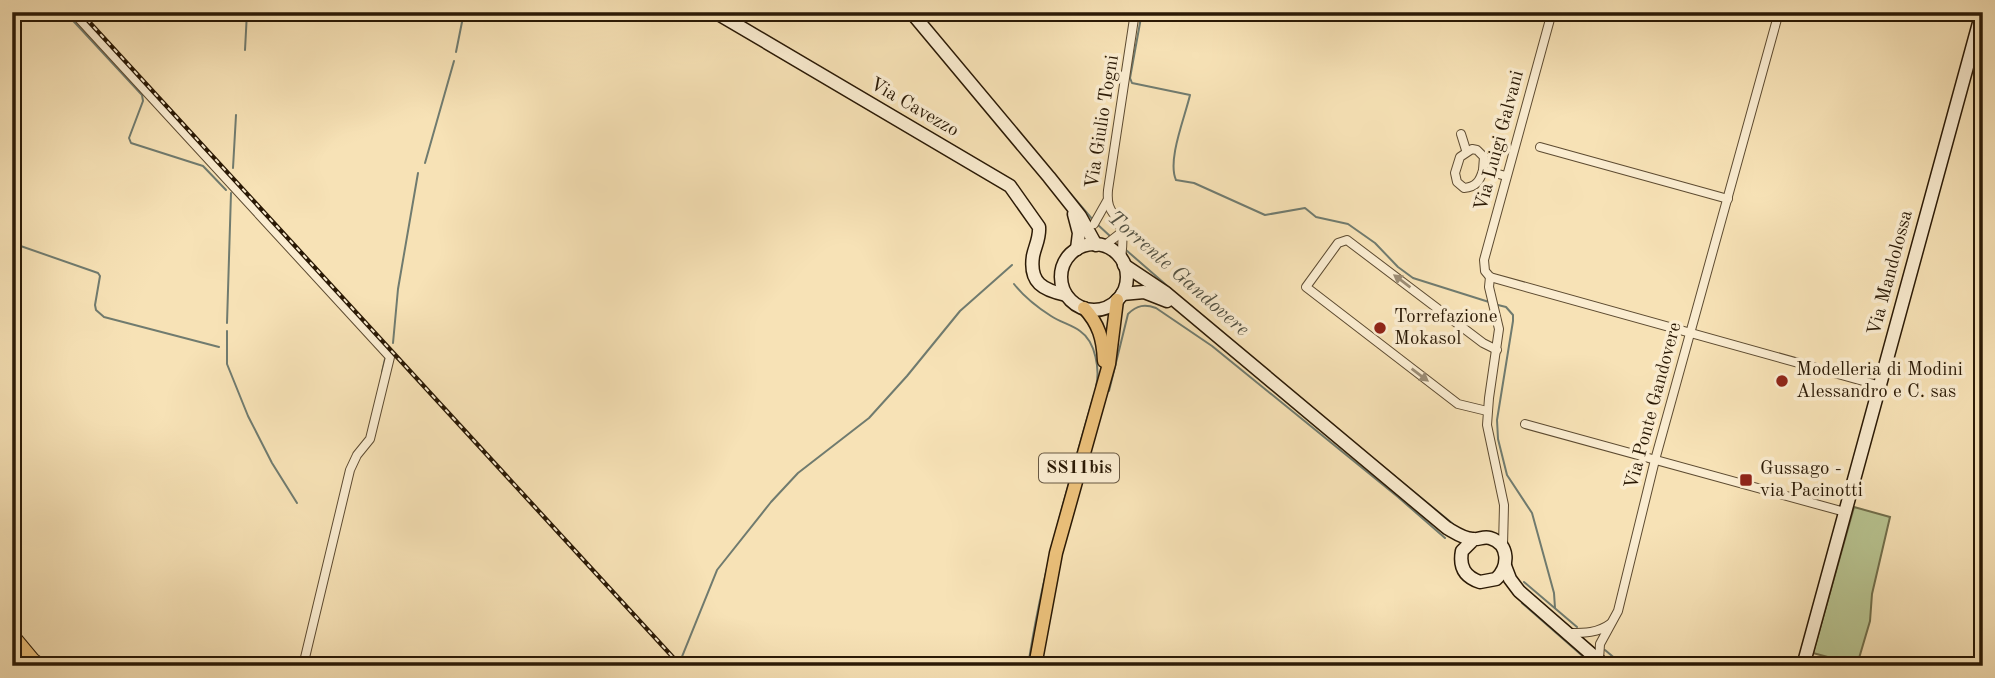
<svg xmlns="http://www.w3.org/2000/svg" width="1995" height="678" font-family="'Old Standard TT',serif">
	<rect width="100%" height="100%" fill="#f7e2b6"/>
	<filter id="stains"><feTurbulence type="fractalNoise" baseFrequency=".00286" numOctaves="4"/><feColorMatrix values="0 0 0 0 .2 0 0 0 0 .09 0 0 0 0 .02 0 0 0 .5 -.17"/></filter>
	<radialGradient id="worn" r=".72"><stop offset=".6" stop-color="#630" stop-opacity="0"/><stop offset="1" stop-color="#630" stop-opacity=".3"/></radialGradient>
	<!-- green -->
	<path fill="#b8c491" stroke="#716e4b" stroke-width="2" d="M1854 507 1890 517 1872 594 1870 621 1857 665 1813 653Z"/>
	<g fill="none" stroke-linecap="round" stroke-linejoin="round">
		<!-- stream -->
		<g stroke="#707b6f" stroke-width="2">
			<path d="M65 12 142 95 143 101 129 138 131 143 203 166 226 190"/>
			<path d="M1142 12 1130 78 1132 83 1190 95C1185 117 1167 160 1176 180L1194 183 1265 215 1305 208 1316 217 1348 224 1375 243 1398 267 1413 278 1489 302"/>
			<path d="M245 50 247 12"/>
			<path d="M456 52 464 12"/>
			<path d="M425 163 454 61"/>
			<path d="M233 168 236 115"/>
			<path d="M1063 185 1093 220"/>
			<path d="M1097 224 1111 237"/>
			<path d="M12 243 98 273 100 276 95 305 96 310 104 317 219 347"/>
			<path d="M1126 250 1172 290"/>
			<path d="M1014 284C1025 298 1037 307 1051 316 1060 322 1072 325 1080 331 1096 342 1100 370 1096 387"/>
			<path d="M1498 305 1506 307 1513 315V321L1497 420 1498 439 1507 475 1532 513 1554 593 1555 608"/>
			<path d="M227 323 231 193"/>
			<path d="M227 331V364L248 416 272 463 297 503"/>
			<path d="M393 343 398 289 418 173"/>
			<path d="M382 372 385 359"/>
			<path d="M1109 391 1128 314C1137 305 1145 304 1156 308L1212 346 1398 497 1445 538"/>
			<path d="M1380 464 1453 524"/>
			<path d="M1524 582 1577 627"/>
			<path d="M1522 603 1594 666"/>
			<path d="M1605 650 1624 666"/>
			<path d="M681 659 717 570 771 502 798 473 869 418 907 376 960 311 1012 265"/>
			<path d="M1028 666C1042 573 1068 485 1094 395"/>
		</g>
		<defs>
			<g id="street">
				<path d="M73 12 390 357 370 439 357 455 350 470 303 666"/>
				<path d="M1552 12 1484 260 1485 271 1490 277 1881 386"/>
				<path d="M1970 55 1983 61"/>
				<path d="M1461 134 1466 150"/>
				<path d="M1540 147 1728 199"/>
				<path d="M1483 170C1480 181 1476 187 1464 188L1457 182 1455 173 1460 157 1472 149 1477 150 1484 157 1483 170 1506 176"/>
				<path d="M1094 224 1107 201"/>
				<path d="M1104 246 1122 232"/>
				<path d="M1121 259C1122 249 1124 238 1121 229 1116 211 1106 214 1108 190L1135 12"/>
				<path d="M1490 277 1489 287 1499 329 1489 398 1487 425 1504 505 1503 546"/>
				<path d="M1487 411 1458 404 1306 287 1338 243 1347 240 1483 343 1497 350"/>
				<path d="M1525 424 1845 512"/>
				<path d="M1570 633C1584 633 1598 633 1610 624"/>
				<path d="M1599 660 1600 644 1618 611 1655 460 1779 12"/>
			</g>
			<g id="secondary">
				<path d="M715 12 1010 186 1039 227C1040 238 1035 246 1033 256 1029 283 1043 290 1066 295"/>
				<path d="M911 12 1049 177 1080 216 1096 245"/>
				<path d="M1074 214 1079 233 1077 249"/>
				<circle cx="1094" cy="277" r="33"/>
				<path d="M1124 265 1166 293 1447 528C1454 532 1464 539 1473 539 1479 540 1483 536 1490 538 1510 544 1509 567 1496 579L1480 582C1465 577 1459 567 1462 551L1474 539"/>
				<path d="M1122 294 1144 292 1167 301"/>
				<path d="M1505 566 1510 579 1519 591 1605 666"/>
				<path d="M1803 666 1982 12"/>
			</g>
			<g id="primary">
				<path d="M1084 308C1099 324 1103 339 1104 361"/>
				<path d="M1035 666 1056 553 1109 364 1117 300"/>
			</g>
			<path id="highway" d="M12 637 32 661 39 666"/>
		</defs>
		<!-- street casing -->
		<use href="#street" stroke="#5d4b31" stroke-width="10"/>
		<!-- secondary casing -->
		<use href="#secondary" stroke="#2a1905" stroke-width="15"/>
		<!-- primary casing -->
		<use href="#primary" stroke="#2a1905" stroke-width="15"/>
		<!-- highway casing -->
		<use href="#highway" stroke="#2a1905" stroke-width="18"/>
		<!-- street -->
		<use href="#street" stroke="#faecd0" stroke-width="8"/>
		<!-- secondary -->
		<use href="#secondary" stroke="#faecd0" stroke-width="12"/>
		<!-- primary -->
		<use href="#primary" stroke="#ecc17b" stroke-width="12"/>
		<!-- highway -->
		<use href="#highway" stroke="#ecc17b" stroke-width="16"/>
		<defs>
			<path id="rail" d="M80 12 681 666"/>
		</defs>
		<!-- rail casing -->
		<use href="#rail" stroke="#2a1905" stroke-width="4.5"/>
		<!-- rail -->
		<use href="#rail" stroke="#faecd0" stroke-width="2" stroke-dasharray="5" stroke-linecap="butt"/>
	</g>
	<!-- one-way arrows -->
	<defs><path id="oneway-solid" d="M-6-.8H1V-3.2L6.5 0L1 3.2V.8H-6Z" transform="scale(1.75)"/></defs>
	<g fill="#9c8d75">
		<use href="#oneway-solid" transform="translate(1402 281) rotate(-143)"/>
		<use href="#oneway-solid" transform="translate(1420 375) rotate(37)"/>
	</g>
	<!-- markers -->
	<g fill="#8f2418" stroke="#faecd0" stroke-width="2.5">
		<circle cx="1380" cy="328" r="7"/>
		<circle cx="1782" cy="381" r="7"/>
		<rect x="1739" y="473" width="14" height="14" rx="3.5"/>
	</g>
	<g text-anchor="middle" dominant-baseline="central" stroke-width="7" stroke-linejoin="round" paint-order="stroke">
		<!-- shield labels -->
		<rect fill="#faecd0" stroke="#685842" stroke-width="2" x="1039" y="453.5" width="80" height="29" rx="5"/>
		<g font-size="18" font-weight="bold" fill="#2a1905">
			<text x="1079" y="468">SS11bis</text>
		</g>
		<!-- street labels -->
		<g font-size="19" fill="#2a1905" stroke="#faecd0">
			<text transform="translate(914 108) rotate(30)">Via Cavezzo</text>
			<text transform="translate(1103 122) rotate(-81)">Via Giulio Togni</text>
			<text transform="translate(1500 141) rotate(-75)">Via Luigi Galvani</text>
			<text transform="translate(1891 273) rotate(-75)">Via Mandolossa</text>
			<text transform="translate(1654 406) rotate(-75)">Via Ponte Gandovere</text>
		</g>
		<!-- poi labels -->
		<g font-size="19" fill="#2a1905" stroke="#faecd0" text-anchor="start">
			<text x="1394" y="317">Torrefazione<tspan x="1394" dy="22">Mokasol</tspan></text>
			<text x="1796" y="370">Modelleria di Modini<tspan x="1796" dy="22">Alessandro e C. sas</tspan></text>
			<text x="1760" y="469">Gussago -<tspan x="1760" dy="22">via Pacinotti</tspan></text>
		</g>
		<!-- water labels -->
		<g font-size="21" font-style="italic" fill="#535243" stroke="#faecd0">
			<text transform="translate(1178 274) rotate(41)">Torrente Gandovere</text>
		</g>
	</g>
	<!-- margin -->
	<rect width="1995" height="678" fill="none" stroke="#f7e2b6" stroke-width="42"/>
	<rect x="14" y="14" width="1967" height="650" fill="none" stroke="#2a1905" stroke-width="3.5"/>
	<rect x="21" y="21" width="1953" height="636" fill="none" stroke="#2a1905" stroke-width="2"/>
	<rect width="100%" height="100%" filter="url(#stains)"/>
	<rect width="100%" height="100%" fill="url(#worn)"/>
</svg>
